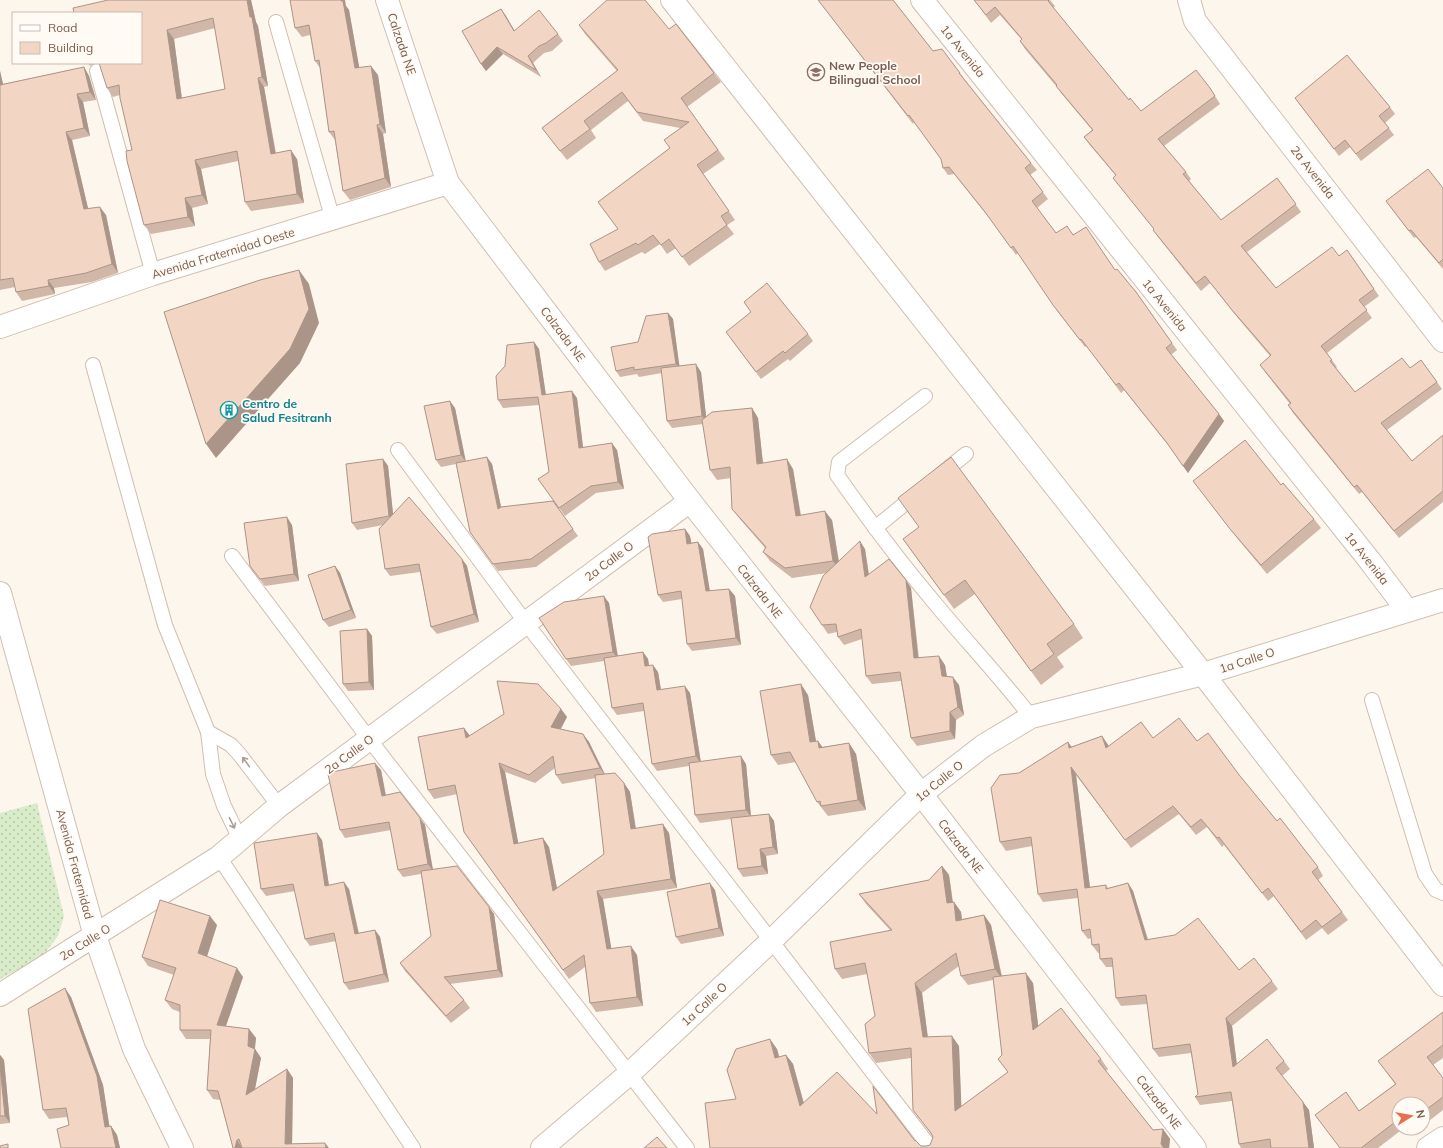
<svg xmlns="http://www.w3.org/2000/svg" width="1443" height="1148" font-family="Mulish,sans-serif">
	<defs>
		<pattern id="grass-dots" width="8" height="8" patternUnits="userSpaceOnUse"><rect width="8" height="8" fill="#d8ecc9"/><path d="M2 2h.1M6 6h.1" fill="none" stroke="#b4c2a5" stroke-width="1.8" stroke-linecap="round"/></pattern>
	</defs>
	<rect width="100%" height="100%" fill="#fdf6ec"/>
	<!-- grass -->
	<path fill="url(#grass-dots)" d="M37 803 64 916 58 936 41 958 0 979V813Z"/>
	<g fill="none" stroke-linecap="round" stroke-linejoin="round">
		<defs>
			<g id="lane">
				<path d="M276 22 333 220"/>
				<path d="M97 71 153 274"/>
				<path d="M93 365 165 625 208 732 213 774 224 806 240 839"/>
				<path d="M925 396 839 462 837 475C866 516 896 557 929 596 962 637 999 675 1031 717"/>
				<path d="M398 450 526 623 931 1148"/>
				<path d="M940 475 966 454"/>
				<path d="M875 528 918 493"/>
				<path d="M232 556 369 739 687 1148"/>
				<path d="M1372 700 1425 874 1436 890 1443 893"/>
				<path d="M208 732 231 745 240 755 279 806"/>
				<path d="M219 857 413 1148"/>
			</g>
			<g id="street">
				<path d="M387 0 448 183 690 501 921 794 1195 1148"/>
				<path d="M672 0 1203 674 1443 985"/>
				<path d="M922 0 1370 561 1407 610"/>
				<path d="M1189 0 1195 21 1443 341"/>
				<path d="M0 327 153 274 448 183"/>
				<path d="M0 593 95 936 134 1049 182 1148"/>
				<path d="M0 995 219 857 279 806 690 501"/>
				<path d="M542 1148 629 1074 771 941 921 794 983 746 1031 717 1203 674 1443 600"/>
				<path d="M1428 1148 1443 1138"/>
			</g>
		</defs>
		<!-- lane casing -->
		<use href="#lane" stroke="#d1beb0" stroke-width="16"/>
		<!-- street casing -->
		<use href="#street" stroke="#d1beb0" stroke-width="24"/>
		<!-- lane -->
		<use href="#lane" stroke="#fff" stroke-width="14"/>
		<!-- street -->
		<use href="#street" stroke="#fff" stroke-width="22"/>
	</g>
	<!-- wall -->
	<g fill="#d1b7a8" fill-rule="evenodd">
		<path d="M108 0H251L256 22 258 26 268 86 264 87 276 153 297 159 304 203 251 211 245 202 238 161 201 169 208 204 192 208 195 226 151 234 144 225 132 150 120 95 113 97 107 88ZM215 28 225 89 182 98 174 39Z"/>
		<path d="M818 0H893L933 51 960 73 965 80 1031 163 1037 170 1030 175 1048 199 1037 208 1056 233 1074 235 1115 270 1136 292 1177 350 1171 355 1219 414 1224 421 1188 473 1172 450 1124 390 1121 393 1087 346 1085 347 1058 312 1018 253 1016 255 990 219 954 174 948 175 943 168 941 159 914 122 913 124Z"/>
		<path d="M974 0H1050L1055 6 1053 8 1083 44 1129 100 1141 111 1210 88 1220 104 1164 146 1186 172 1191 179 1189 181 1221 220 1277 178 1301 212 1247 252 1276 288 1339 256 1347 250 1379 296 1364 307 1372 318 1327 353 1337 367 1336 368 1355 392 1410 368 1421 360 1442 389 1387 430 1412 461 1443 435V502L1399 538 1362 492 1359 494 1293 413 1288 405 1290 404 1265 372 1260 365 1270 356 1237 317 1210 283 1201 291 1158 237 1153 230 1154 229 1113 178 1116 176 1089 144 1084 137 1092 130 1061 93 1056 86 1025 49 1020 41 1022 40 1000 15 991 23Z"/>
		<path d="M346 6 349 10 359 68 378 75 386 133 383 134 391 187 350 200 343 191 335 140 329 132 320 68 315 61 310 35 302 37 295 28Z"/>
		<path d="M501 9 506 16 514 31 558 34 563 41 552 51 544 53 533 63 541 77 503 54 486 71 481 64Z"/>
		<path d="M579 25 669 29 714 73 721 82 687 107 725 159 703 174 735 220 727 225 734 234 689 266 676 248 667 254 660 244 645 254 642 252 605 271 599 262 618 229 598 202 670 148 680 128 643 121 628 101 591 130 596 138 567 160 542 128 617 71 585 34Z"/>
		<path d="M88 63H95L90 66Z"/>
		<path d="M84 67 89 76 96 100 83 102 90 136 72 140 88 208 106 215 118 273 92 282 54 288 55 294 22 301 16 292 15 287 0 290V71L3 84Z"/>
		<path d="M1295 98 1390 107 1395 114 1385 123 1394 135 1361 161 1350 147 1339 156Z"/>
		<path d="M1443 188V269L1416 237 1414 238 1386 201Z"/>
		<path d="M744 302 808 334 813 341 790 361 788 359 761 379 731 339 751 312Z"/>
		<path d="M668 313 673 319 679 366 701 372 706 417 752 408 758 418 763 463 793 469 801 515 832 520 839 561 865 549 869 574 906 580 911 588 919 658 945 665 947 676 959 685 964 715 956 720 955 739 917 746 911 738 901 681 872 684 866 676 862 639 844 645 838 637 837 632 828 634 822 625 827 573 792 578 770 561 763 552 765 548 739 518 732 509 731 478 717 480 710 470 703 424 672 428 667 421 662 373 639 377 637 374 620 377 616 371 638 342Z"/>
		<path d="M534 342 539 349 546 395 577 398 583 447 617 450 624 489 596 493 565 516 538 479 549 472 539 405 503 408 498 400Z"/>
		<path d="M455 408 465 461 492 464 501 507 553 501 578 536 536 567 498 571 470 532 456 464 441 467 436 460Z"/>
		<path d="M383 459 388 466 393 514 462 559 467 566 479 622 437 634 431 627 420 572 390 576 385 569 383 525 357 530 352 523Z"/>
		<path d="M1193 481 1281 485 1314 519 1321 528 1267 574 1237 538Z"/>
		<path d="M292 525 299 581 265 586 250 566Z"/>
		<path d="M685 529 690 536 691 543 698 542 703 549 710 591 729 589 735 596 741 645 692 651 687 644 682 599 663 602 658 595Z"/>
		<path d="M903 539 1074 624 1083 638 1057 657 1064 667 1041 685 975 594 954 609Z"/>
		<path d="M335 566 340 573 356 618 329 627 323 620Z"/>
		<path d="M609 603 618 656 643 652 648 659 649 665 658 672 661 689 690 693 701 762 746 764 751 816 769 814 774 821 778 854 766 856 768 874 743 877 738 869 731 819 700 823 695 815 689 766 657 771 652 764 644 711 617 715 612 708 604 661 571 666 566 659Z"/>
		<path d="M367 629 372 636 374 690 348 691 343 684Z"/>
		<path d="M808 695 816 741H818L822 747 849 743 856 754 866 810 828 816 817 802 796 762 778 765 771 755Z"/>
		<path d="M561 709 567 717 561 729 583 734 589 742 605 774 624 783 630 792 636 828 669 833 677 888 603 899 611 949 637 955 643 1006 596 1012 590 1003 585 967 569 979 464 832 457 794 434 799 428 790 464 728 470 736ZM555 768 556 775 562 784 596 778 604 854 557 888 549 847 518 843 505 772 535 783Z"/>
		<path d="M1102 736 1109 746 1153 738 1197 741 1240 776 1277 821 1318 867 1323 876 1318 880 1348 920 1328 935 1322 928 1306 940 1274 896 1268 901 1224 845 1222 847 1207 827 1196 835 1179 814 1131 848 1076 775 1090 887 1106 885 1108 888 1128 883 1133 891 1148 939 1239 970 1272 981 1278 989 1232 1026 1237 1064 1284 1061 1290 1069 1282 1076 1309 1110 1314 1148H1241L1239 1144 1232 1101 1200 1105 1195 1097 1198 1094 1191 1053 1159 1057 1153 1049 1147 1004 1121 1006 1116 998 1113 967H1106L1100 959V953H1098L1092 945 1091 938 1088 939 1082 931 1078 898 1043 902 1038 894 1032 846 1006 851 1000 842 1019 773 1068 742 1071 747Z"/>
		<path d="M381 770 386 795 425 825 433 869 494 914 503 977 450 984 464 1000 470 1008 451 1023 405 971 400 963 431 936 421 874 403 877 398 870 391 830 345 838 340 830Z"/>
		<path d="M322 840 329 885 349 889 359 933 375 930 380 937 389 982 349 990 344 983 336 941 310 946 305 939 295 891 266 896 261 889Z"/>
		<path d="M942 866 949 875 953 902H954L961 912 962 919 984 915 991 925 1002 976 1033 983 1038 1026 1101 1059 1108 1069 1106 1071 1153 1130 1163 1129 1170 1139 1169 1148H710L736 1099 777 1049 779 1057 786 1055 793 1064 804 1103 877 1114 921 1146H926L930 1145 933 1137 932 1135 913 1110 911 1058 876 1063 869 1053 875 1016 867 974 842 979 835 969 890 930 866 904 859 894 929 880ZM959 966 961 976 968 985 993 980 1002 1055 998 1059 1008 1072 961 1107 959 1046 928 1037 922 993Z"/>
		<path d="M715 890 724 936 681 944 676 937Z"/>
		<path d="M217 925 207 957 243 977 226 1026 249 1029 256 1038 255 1049 261 1058 255 1089 287 1069 293 1078 292 1144 233 1148 220 1100 213 1099 207 1090 210 1039H186L180 1030V1012L172 1009 165 1000 174 975 148 966 142 957Z"/>
		<path d="M71 997 103 1085 109 1126H111L117 1135 120 1148H61L69 1125 67 1117 49 1119 43 1110Z"/>
		<path d="M1443 1012V1058L1433 1065 1443 1078V1110L1425 1124 1423 1121V1104H1399V1128H1404L1378 1148H1339L1359 1111 1395 1084 1378 1061Z"/>
		<path d="M0 1055 4 1060 10 1123 0 1124Z"/>
	</g>
	<!-- shaded-wall -->
	<g fill="#aa9588">
		<path d="M247 0H251L256 22 258 26 268 86 262 77Z"/>
		<path d="M341 0H345L346 6 349 10 361 77 355 68Z"/>
		<path d="M501 9 506 16 519 38 514 31Z"/>
		<path d="M167 30 174 39 183 108 177 99Z"/>
		<path d="M497 47 503 54 486 71 481 64Z"/>
		<path d="M528 56 533 63 541 77 536 70Z"/>
		<path d="M371 66 378 75 386 133 380 124Z"/>
		<path d="M84 67 89 76 96 100 90 92Z"/>
		<path d="M0 71 5 93 0 86Z"/>
		<path d="M258 78 264 87 277 163 271 154Z"/>
		<path d="M77 94 83 102 90 136 84 128Z"/>
		<path d="M377 125 383 134 391 187 385 178Z"/>
		<path d="M66 132 72 140 90 217 84 209Z"/>
		<path d="M291 150 297 159 304 203 297 194Z"/>
		<path d="M195 160 201 169 208 204 202 195Z"/>
		<path d="M185 198 192 208 195 226 188 217Z"/>
		<path d="M100 207 106 215 118 273 112 264Z"/>
		<path d="M299 270 309 284 319 323 300 363 216 458 206 444Z"/>
		<path d="M48 280 54 288 55 294 49 286Z"/>
		<path d="M668 313 673 319 680 370 676 364Z"/>
		<path d="M534 342 539 349 547 403 542 395Z"/>
		<path d="M696 364 701 372 707 424 702 416Z"/>
		<path d="M572 391 577 398 584 455 579 448Z"/>
		<path d="M450 401 455 408 466 462 461 455Z"/>
		<path d="M752 408 758 418 764 473 757 464Z"/>
		<path d="M1219 414 1224 421 1188 473 1183 466Z"/>
		<path d="M612 443 617 450 624 489 618 482Z"/>
		<path d="M487 457 492 464 503 516 498 509Z"/>
		<path d="M383 459 388 466 394 523 389 516Z"/>
		<path d="M787 459 793 469 802 525 796 516Z"/>
		<path d="M825 511 832 520 840 570 833 561Z"/>
		<path d="M287 517 292 525 299 581 294 574Z"/>
		<path d="M685 529 690 536 693 551 687 544Z"/>
		<path d="M860 541 865 549 870 585 865 577Z"/>
		<path d="M698 542 703 549 711 599 706 591Z"/>
		<path d="M462 559 467 566 479 622 474 614Z"/>
		<path d="M335 566 340 573 356 618 351 610Z"/>
		<path d="M906 580 911 588 919 666 914 658Z"/>
		<path d="M729 589 735 596 741 645 736 638Z"/>
		<path d="M604 596 609 603 618 659 613 652Z"/>
		<path d="M367 629 372 636 374 690 369 682Z"/>
		<path d="M643 652 648 659 650 673 645 666Z"/>
		<path d="M939 656 945 665 948 684 942 676Z"/>
		<path d="M653 665 658 672 662 697 657 690Z"/>
		<path d="M953 677 959 685 964 715 958 707Z"/>
		<path d="M801 684 808 695 818 753 810 742Z"/>
		<path d="M685 686 690 693 701 764 696 756Z"/>
		<path d="M561 709 567 717 557 735 551 727Z"/>
		<path d="M950 712 956 720 955 739 950 731Z"/>
		<path d="M464 728 470 736 466 738Z"/>
		<path d="M583 734 589 742 606 777 600 768Z"/>
		<path d="M1102 736 1108 745 1112 756 1106 748Z"/>
		<path d="M818 741 826 752 819 748Z"/>
		<path d="M1068 742 1074 750 1069 748Z"/>
		<path d="M849 743 856 754 866 810 858 800Z"/>
		<path d="M741 756 746 764 751 817 746 810Z"/>
		<path d="M375 763 381 770 387 803 382 796Z"/>
		<path d="M499 763 505 772 520 852 514 844Z"/>
		<path d="M1071 767 1076 775 1091 896 1085 888Z"/>
		<path d="M624 783 630 792 637 838 631 829Z"/>
		<path d="M769 814 774 821 778 854 773 847Z"/>
		<path d="M420 818 425 825 433 871 428 864Z"/>
		<path d="M663 824 669 833 677 888 671 879Z"/>
		<path d="M317 833 322 840 330 893 325 886Z"/>
		<path d="M543 838 549 847 559 899 553 891Z"/>
		<path d="M760 849 766 856 768 874 762 866Z"/>
		<path d="M942 866 949 875 954 913 947 903Z"/>
		<path d="M344 882 349 889 360 941 355 934Z"/>
		<path d="M710 883 715 890 724 936 719 928Z"/>
		<path d="M1128 883 1133 891 1150 948 1145 940Z"/>
		<path d="M597 891 603 899 613 958 607 949Z"/>
		<path d="M954 902 961 912 963 930 956 921Z"/>
		<path d="M489 907 494 914 503 977 498 970Z"/>
		<path d="M984 915 991 925 1002 979 995 969Z"/>
		<path d="M210 916 217 925 205 962 198 953Z"/>
		<path d="M375 930 380 937 389 982 384 974Z"/>
		<path d="M631 946 637 955 643 1006 637 997Z"/>
		<path d="M237 968 243 977 223 1034 217 1025Z"/>
		<path d="M1026 973 1033 983 1040 1040 1033 1030Z"/>
		<path d="M915 983 922 993 929 1047 923 1037Z"/>
		<path d="M65 988 71 997 103 1085 111 1136 105 1127Z"/>
		<path d="M1226 1018 1232 1026 1238 1075 1233 1067Z"/>
		<path d="M249 1029 256 1038 254 1054 255 1049 261 1058 252 1104 246 1095 248 1046Z"/>
		<path d="M952 1036 959 1046 962 1121 955 1111Z"/>
		<path d="M770 1039 777 1049 782 1067 775 1058Z"/>
		<path d="M0 1055 4 1060 10 1123 5 1116 0 1066Z"/>
		<path d="M786 1055 793 1064 807 1116 800 1106Z"/>
		<path d="M287 1069 293 1078 292 1148 285 1144Z"/>
		<path d="M1303 1102 1309 1110 1314 1148H1309Z"/>
		<path d="M111 1126 117 1135 120 1148H116Z"/>
		<path d="M1163 1129 1170 1139 1169 1148H1163L1161 1144Z"/>
		<path d="M237 1140 242 1148H235Z"/>
		<path d="M325 1143 329 1148H326Z"/>
	</g>
	<!-- building -->
	<g fill="#f3d5c3" stroke="#aa9588" fill-rule="evenodd">
		<path d="M108 0H247L250 17H252L262 77 258 78 271 154 291 150 297 194 245 202 237 151 195 160 202 195 185 198 188 217 144 225 127 161 126 151 132 150 120 98 119 85 107 88 99 63H141V13H74L73 8ZM213 18 225 89 177 99 167 30Z"/>
		<path d="M290 0H341V1H343L355 68 371 66 380 124 377 125 385 178 343 191 334 131 329 132 319 60 315 61 309 25 295 28Z"/>
		<path d="M607 0H645L669 29 676 24 714 73 681 98 718 150 697 165 729 211 721 216 727 225 682 257 669 239 661 245 653 235 638 245 636 243 599 262 590 244 618 229 598 202 670 148 664 140 689 122 637 112 622 92 584 121 590 129 560 151 542 128 618 70 579 25Z"/>
		<path d="M818 0H893L933 51 942 49 960 73H959L1031 163 1025 168 1043 192 1032 201 1056 233 1067 226 1073 235 1086 227 1115 270 1117 269 1136 292 1172 343 1166 348 1219 414 1183 466 1167 443 1119 383 1116 385 1081 339 1080 340 1053 305 1013 246 1011 248 985 212 949 167 943 168 941 159 909 115 908 116Z"/>
		<path d="M974 0H1049L1048 1 1083 44 1129 100 1130 98 1141 111 1196 70 1210 88 1215 96 1158 139 1186 172 1183 174 1221 220 1277 178 1296 204 1241 246 1276 288 1332 247 1339 256 1347 250 1374 289 1359 300 1367 310 1321 346 1332 360 1330 361 1355 392 1402 358 1410 368 1421 360 1437 382 1381 423 1412 461 1443 435V491L1394 531 1357 485 1354 487 1288 405 1291 403 1260 365 1271 355 1232 310 1205 276 1196 283 1153 230 1154 229 1113 178 1116 175 1084 137 1093 130 1056 86 1057 85 1020 41 1022 39 995 7 986 15Z"/>
		<path d="M501 9 514 31 539 10 558 34 546 43 539 46 528 56 536 70 497 47 481 64 462 31Z"/>
		<path d="M1347 55 1390 107 1379 116 1389 128 1356 154 1345 140 1334 149 1295 98Z"/>
		<path d="M84 67 90 92 77 94 84 128 66 132 84 209 100 207 112 264 86 273 48 280 49 286 16 292 13 278 0 280V85Z"/>
		<path d="M1428 169 1443 188V259L1439 263 1411 230 1409 231 1386 201Z"/>
		<path d="M299 270 309 309 290 349 206 444 164 312 260 280Z"/>
		<path d="M767 283 808 334 785 353 783 351 756 372 726 332 751 312 744 302Z"/>
		<path d="M668 313 676 364 634 370V367L616 371 611 347 638 342 646 316Z"/>
		<path d="M534 342 542 395 572 391 579 448 612 443 618 482 591 486 559 508 538 479 549 472 538 397 498 400 496 376 505 366 507 345Z"/>
		<path d="M696 364 702 416 667 421 661 368Z"/>
		<path d="M450 401 461 455 436 460 424 406Z"/>
		<path d="M752 408 757 464 787 459 796 516 825 511 833 561 785 568 763 552 766 547 732 509 730 467 710 470 702 420 712 412Z"/>
		<path d="M1245 440 1281 485 1283 483 1314 519 1261 565 1230 529 1193 481Z"/>
		<path d="M487 457 498 509 501 507 553 501 573 529 531 559 493 564 470 532 456 463Z"/>
		<path d="M951 457 1074 624 1047 644 1054 654 1031 671 965 580 944 595 903 539 919 527 898 498Z"/>
		<path d="M383 459 389 516 352 523 346 464Z"/>
		<path d="M409 497 462 559 474 614 431 627 419 564 385 569 379 529Z"/>
		<path d="M287 517 294 574 260 579 250 566 244 523Z"/>
		<path d="M685 529 687 544 698 542 706 591 729 589 736 638 687 644 681 591 658 595 648 537 652 534Z"/>
		<path d="M860 541 865 577 889 559 906 580 914 658 939 656 942 676 953 677 958 707 950 712V731L911 738 900 672 866 676 861 629 838 637 836 624 822 625 810 607 823 576Z"/>
		<path d="M335 566 351 610 323 620 308 575Z"/>
		<path d="M604 596 613 652 566 659 539 618 564 602Z"/>
		<path d="M367 629 369 682 343 684 340 631Z"/>
		<path d="M643 652 645 666 653 665 657 690 685 686 696 756 652 764 643 703 612 708 604 658Z"/>
		<path d="M497 681 538 684 561 709 551 727 583 734 600 768 556 775 553 756 529 775 499 763 514 844 543 838 553 891 604 854 595 775 615 773 624 783 631 829 663 824 671 879 597 891 607 949 631 946 637 997 590 1003 584 955 563 970 464 832 455 785 428 790 418 737 464 728 466 738 504 714Z"/>
		<path d="M801 684 810 742 818 741 819 748 849 743 858 800 821 806 820 801 817 802 790 752 771 755 760 691Z"/>
		<path d="M1179 718 1197 741 1208 733 1240 776 1277 821 1280 818 1318 867 1312 872 1342 912 1322 927 1316 920 1301 932 1268 888 1262 893 1219 837 1217 838 1201 819 1191 827 1173 806 1125 840 1071 767 1085 888 1106 885V889L1128 883 1145 940 1175 935 1198 918 1239 970 1254 958 1272 981 1226 1018 1233 1067 1267 1039 1284 1061 1276 1068 1303 1102 1309 1148H1271L1270 1139 1239 1144 1231 1092 1195 1097 1198 1094 1190 1044 1153 1049 1146 995 1116 998 1112 958 1100 959 1099 944 1092 945 1090 929 1082 931 1077 889 1038 894 1031 837 1000 842 991 788 1000 775 1019 773 1068 742 1069 748 1102 736 1106 748 1141 722 1153 738Z"/>
		<path d="M741 756 746 810 695 815 689 763Z"/>
		<path d="M375 763 382 796 400 792 420 818 428 864 398 870 389 822 340 830 328 774 332 772Z"/>
		<path d="M769 814 773 847 760 849 762 866 738 869 731 818Z"/>
		<path d="M317 833 325 886 344 882 355 934 375 930 384 974 344 983 334 933 305 939 293 884 261 889 254 843Z"/>
		<path d="M457 866 489 907 498 970 444 977 464 1000 446 1016 400 963 431 936 421 871Z"/>
		<path d="M942 866 947 903 954 902 956 921 984 915 995 969 961 976 956 953 915 983 923 1037 952 1036 955 1111 1008 1072 998 1059 1002 1055 993 977 1026 973 1033 1030 1061 1008 1101 1059 1098 1061 1153 1130 1163 1129 1161 1144 1164 1148H710L705 1103 736 1099 727 1070 736 1049 770 1039 775 1058 786 1055 800 1106 837 1072 877 1114 873 1086 915 1141V1140L921 1146H926L930 1145 933 1137 931 1133 913 1110 911 1048 869 1053 865 1024 875 1016 865 963 835 969 830 942 892 930 859 894 929 880Z"/>
		<path d="M710 883 719 928 676 937 667 892Z"/>
		<path d="M160 900 210 916 198 953 237 968 217 1025 249 1029 248 1046 255 1049 246 1095 287 1069 285 1144 325 1143 326 1148H242L239 1139 237 1140 235 1148H233L218 1091 207 1090 211 1030H180V1005L165 1000 176 968 142 957Z"/>
		<path d="M65 988 97 1076 105 1127 111 1126 116 1148H61L57 1129 69 1125 66 1108 43 1110 28 1009Z"/>
		<path d="M1443 1012V1045L1427 1057 1443 1078V1097L1423 1112V1104H1399V1119L1361 1148H1340L1315 1115 1346 1092 1359 1111 1396 1084 1378 1061Z"/>
		<path d="M0 1066 5 1116H0Z"/>
		<path d="M657 1137 667 1148H644Z"/>
		<path d="M8 1144V1148H0V1146Z"/>
	</g>
	<!-- one-way arrows -->
	<defs><path id="oneway-shaft" d="M-6 0H5M1.5-3L5.5 0L1.5 3" fill="none" stroke-width="1.6" stroke-linecap="round" stroke-linejoin="round"/></defs>
	<g stroke="#af9d94">
		<use href="#oneway-shaft" transform="translate(246 762) rotate(-126)"/>
		<use href="#oneway-shaft" transform="translate(232 823) rotate(64)"/>
	</g>
	<!-- icons -->
	<defs>
		<symbol id="school-ring" viewBox="-11 -11 22 22"><circle r="9.5" fill="#fffaf3" stroke="#8d6e63" stroke-width="1.5"/><path d="M0-5L7-2L0 1L-7-2ZM-4 1L0 2.5L4 1V4Q0 6-4 4Z" fill="#8d6e63"/></symbol>
		<symbol id="building-ring" viewBox="-11 -11 22 22"><circle r="9.5" fill="#fffaf3" stroke="#0f9aa8" stroke-width="1.5"/><path d="M-4-6H4V6H1V3H-1V6H-4ZM-2.5-4.3h1.7v1.8h-1.7ZM.8-4.3h1.7v1.8H.8ZM-2.5-1h1.7V.8h-1.7ZM.8-1h1.7V.8H.8Z" fill="#0f9aa8"/></symbol>
	</defs>
	<g fill-rule="evenodd">
		<use href="#school-ring" x="806" y="62" width="20" height="20"/>
		<use href="#building-ring" x="219" y="400" width="20" height="20"/>
	</g>
	<g text-anchor="middle" dominant-baseline="central" stroke-width="3.5" stroke-linejoin="round" paint-order="stroke">
		<!-- street labels -->
		<g font-size="12" fill="#7a5c4d" stroke="#fffaf3">
			<text transform="translate(402 44) rotate(71)">Calzada NE</text>
			<text transform="translate(963 51) rotate(51)">1a Avenida</text>
			<text transform="translate(1313 172) rotate(52)">2a Avenida</text>
			<text transform="translate(223 253) rotate(-17)">Avenida Fraternidad Oeste</text>
			<text transform="translate(1165 305) rotate(51)">1a Avenida</text>
			<text transform="translate(563 334) rotate(53)">Calzada NE</text>
			<text transform="translate(1367 558) rotate(52)">1a Avenida</text>
			<text transform="translate(609 561) rotate(-37)">2a Calle O</text>
			<text transform="translate(760 591) rotate(52)">Calzada NE</text>
			<text transform="translate(1247 660) rotate(-18)">1a Calle O</text>
			<text transform="translate(349 754) rotate(-36)">2a Calle O</text>
			<text transform="translate(939 781) rotate(-39)">1a Calle O</text>
			<text transform="translate(961 846) rotate(52)">Calzada NE</text>
			<text transform="translate(75 864) rotate(75)">Avenida Fraternidad</text>
			<text transform="translate(85 942) rotate(-32)">2a Calle O</text>
			<text transform="translate(704 1004) rotate(-43)">1a Calle O</text>
			<text transform="translate(1159 1102) rotate(52)">Calzada NE</text>
		</g>
		<!-- education labels -->
		<g font-size="12" font-weight="bold" fill="#785e54" stroke="#fffaf3" text-anchor="start">
			<text x="829" y="65">New People<tspan x="829" dy="14">Bilingual School</tspan></text>
		</g>
		<!-- culture labels -->
		<g font-size="12" font-weight="bold" fill="#0d838f" stroke="#fffaf3" text-anchor="start">
			<text x="242" y="403">Centro de<tspan x="242" dy="14">Salud Fesitranh</tspan></text>
		</g>
	</g>
	<!-- legend -->
	<rect x="12" y="12" width="130" height="52" fill="#fffaf3" stroke="#cabbb1"/>
	<rect x="20" y="25" width="20" height="6" fill="#ffffff" stroke="#cabbb1"/>
	<text x="48" y="32" font-size="12" fill="#7a5c4d">Road</text>
	<rect x="20" y="42" width="20" height="12" fill="#f3d5c3" stroke="#cabbb1"/>
	<text x="48" y="52" font-size="12" fill="#7a5c4d">Building</text>
	<!-- north arrow -->
	<g transform="translate(1411 1116) rotate(79)"><circle r="19" fill="#fffaf3" stroke="#cabbb1"/>
	<path d="M0-3L7 15L0 10L-7 15Z" fill="#e76f51"/>
	<text y="-6" font-size="11" font-weight="bold" text-anchor="middle" fill="#7a5c4d">N</text>
	</g>
</svg>
